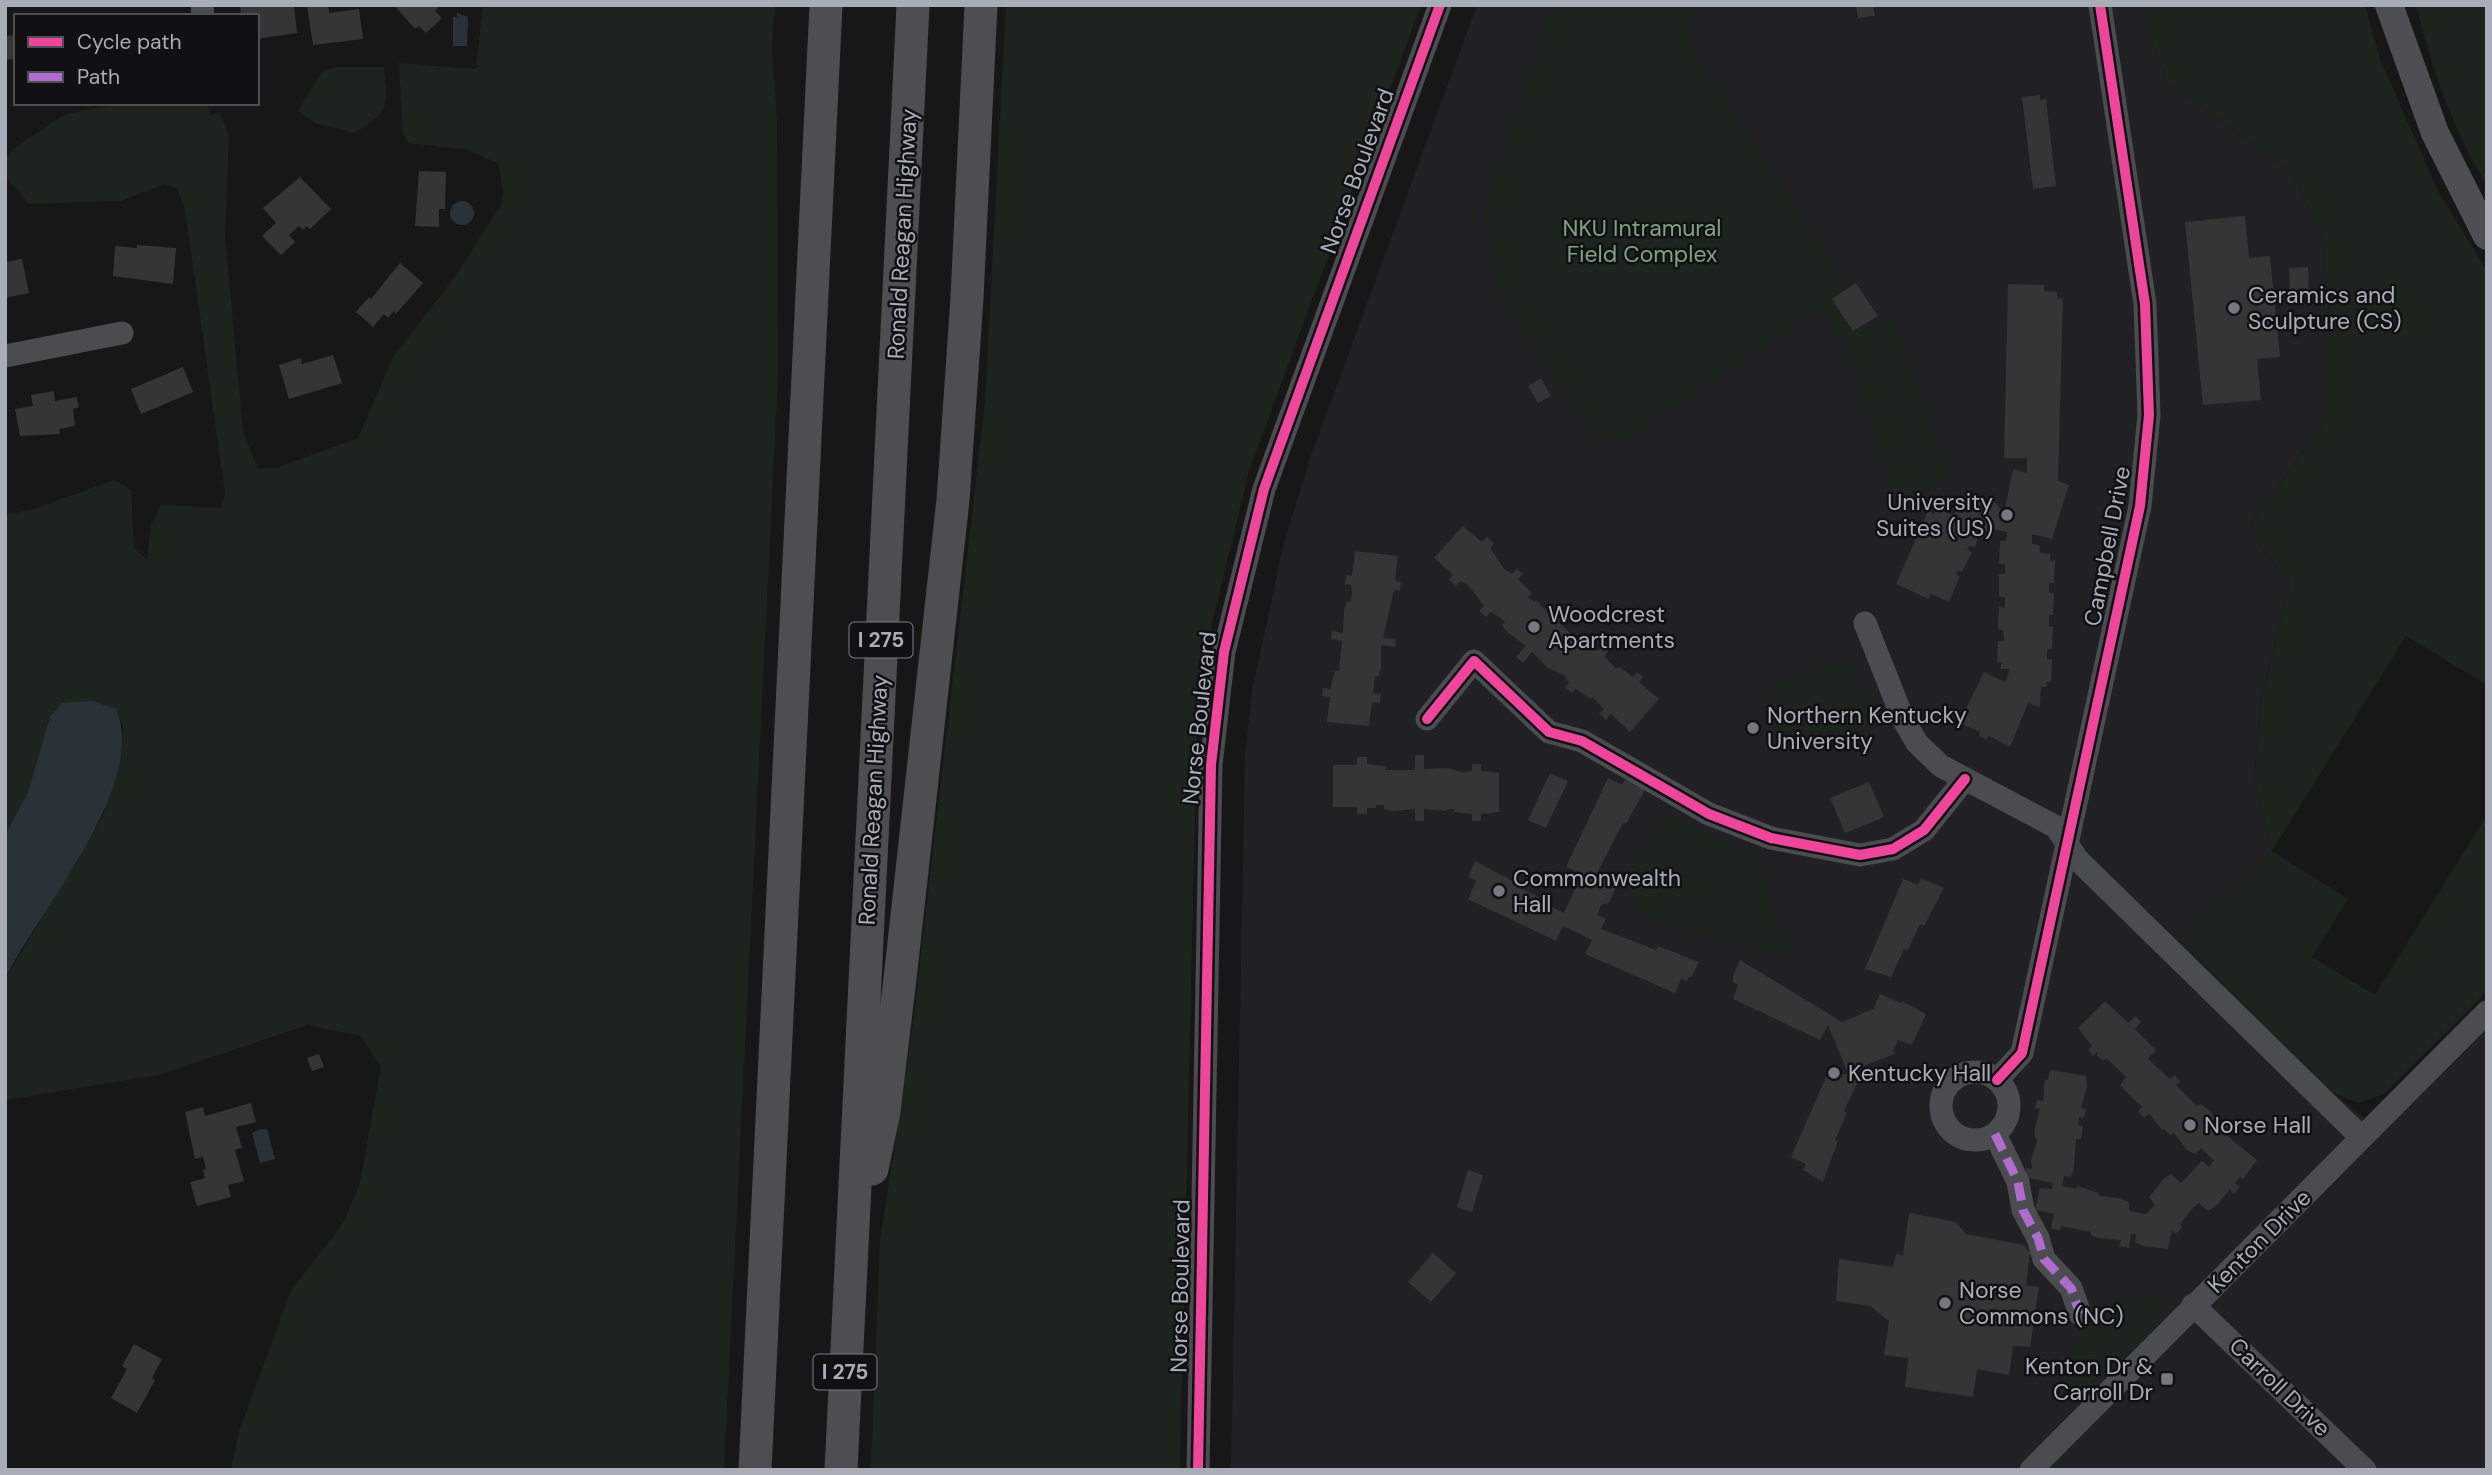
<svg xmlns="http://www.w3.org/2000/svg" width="2492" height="1475" font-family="'DM Sans',sans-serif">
	<rect width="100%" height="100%" fill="#171717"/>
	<!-- built -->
	<path fill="#212123" d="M1477 5H2148V32L2167 82 2292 172 2322 237 2329 321V416L2251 523 2261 548 2290 582 2261 700 2254 779 2272 851 2179 940 2333 1093 2382 1132 2487 1027V1470H1231L1245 755 1252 691 1284 543 1309 461Z"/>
	<!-- green -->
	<g fill="#1d241e">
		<path d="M483 5H775L772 46 777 123 778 376 724 1470H231L239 1432 291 1290 342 1225 360 1183 381 1066 360 1036 307 1025 159 1075 5 1100V979L103 816 122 752 123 726 116 709 50 717 28 792 5 836V515L34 509 114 480 131 490 134 548 147 560 151 525 161 505 221 508 225 493 185 210 177 188 165 184 121 201 29 204 5 175V161L12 150 66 114 123 103H206L210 115 220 112 229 136 225 235 243 432 258 469 276 468 358 438 393 357 454 278 501 205 503 191 499 164 468 150 408 143 403 134 399 63 476 69Z"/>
		<path d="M1006 5H1421L1250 468 1211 627 1197 728 1180 1470H871L880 1241 913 1024 985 402Z"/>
		<path d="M1551 5H1698L1686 42 1837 270 1856 283 1878 316 1842 338 1894 319 1950 482 1899 499 1842 338 1838 340 1822 308 1620 441 1594 435 1499 291 1484 215Z"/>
		<path d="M2148 5H2365L2380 59 2438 191 2487 271V685L2406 636 2272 851 2348 899 2312 957 2375 995 2487 815V991L2384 1094 2359 1103 2333 1093 2179 939 2272 851 2254 779 2261 700 2290 582 2261 548 2251 523 2329 416V321L2322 237 2292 172 2167 82 2148 32Z"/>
		<path d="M2416 5H2487V185C2453 132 2431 66 2416 5Z"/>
		<path d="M337 67H384C388 107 390 112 354 133L315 123 298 111 322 72Z"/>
		<path d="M1848 658 1875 730 1797 758 1794 752 1783 756 1770 719 1780 715 1770 687Z"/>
		<path d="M1671 816 1695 830 1760 856 1764 861 1769 911 1794 958C1742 941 1688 935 1640 910 1623 882 1649 840 1665 817Z"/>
		<path d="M2139 1295 2164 1300 2168 1308 2146 1335 2085 1393C2050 1369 2084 1320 2112 1303 2119 1299 2131 1298 2139 1295Z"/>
	</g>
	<!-- water -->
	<g fill="#2a3239">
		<path d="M457 13 468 17 467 46H453V17H457Z"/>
		<circle cx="462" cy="213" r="12"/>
		<path d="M93 701 116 709C149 784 38 911 5 979V836L28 792 50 717 62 703Z"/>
		<path d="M260 1129H267L275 1159 260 1163 252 1133Z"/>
	</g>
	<!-- building -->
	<g fill="#353536">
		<path d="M240 5H294L297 33 257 39V16H241Z"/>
		<path d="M307 5H328L329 13 359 9 363 39 313 45Z"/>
		<path d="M394 5H441L435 11 442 18 426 33 419 26 415 29Z"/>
		<path d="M1856 5H1873L1875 16 1858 18Z"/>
		<path d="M16 35V59L5 60V36Z"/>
		<path d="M2040 95V100L2046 99 2056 186 2033 189 2022 97Z"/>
		<path d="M419 171 446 172 445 209H439V227L415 226Z"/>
		<path d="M300 177 331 209 310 229 307 226 303 230 299 226 289 235 295 242 281 255 262 236 276 223 263 208Z"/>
		<path d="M2245 216 2249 258 2270 256 2280 357 2257 359 2261 400 2203 405 2185 222Z"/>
		<path d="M137 245 176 248 173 284 113 276 115 246 137 248Z"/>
		<path d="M22 259 29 293 5 298V262Z"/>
		<path d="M400 263 423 283 396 314 394 311 388 318 384 314 373 327 356 312 369 297 371 299Z"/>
		<path d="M2308 267 2309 296 2290 297 2289 268Z"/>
		<path d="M1856 283 1878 316 1853 331 1832 299Z"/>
		<path d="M2008 284 2044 285V291L2057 292 2058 299 2063 298 2058 481 2069 485 2052 539 2032 534V544L2039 545 2040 553 2050 554V561L2055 560 2054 583H2049V593H2054L2053 615H2049V626L2053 627 2052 649H2047V659H2052L2051 682H2046L2047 687H2041L2040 707 2028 703 2010 747 1989 736 1986 740 1979 736 1980 732 1959 723 1984 672 2005 682 2010 669H2001V662H1997L1998 641H2004L2003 630 1998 629 1999 607 2005 608V597H1999V574H2005V564H1999L2000 541H2006L2007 532 1991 529V534H1985V539L1978 538 1975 547 1969 546 1967 550 1972 552 1962 572 1958 570 1956 575 1960 576 1949 602 1931 594 1929 599 1896 584 1928 511 1934 514 1937 508 1954 516 1956 511 1963 513 1968 502 1994 501 2001 510 2005 509 2013 469 2027 473V458H2004Z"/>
		<path d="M333 355 342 383 289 399 279 365 301 358 302 364Z"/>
		<path d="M183 367 193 392 141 414 131 389Z"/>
		<path d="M1541 378 1551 396 1538 403 1528 386Z"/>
		<path d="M54 391 55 401 77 397 79 407 73 409 75 426 59 429 60 434 20 436 15 409 33 406 31 395Z"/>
		<path d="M1463 526 1482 542 1487 537 1494 543 1490 548 1504 569 1512 574 1517 569 1523 574 1518 579 1532 593 1528 597 1534 602 1536 600 1552 617 1560 608 1566 614 1558 622 1581 643 1583 640 1598 651 1603 645 1609 651 1604 656 1616 669 1618 666 1633 677 1637 672 1643 677 1639 682 1659 699 1630 732 1611 714 1606 720 1599 714 1604 709 1593 697 1591 699 1576 689 1572 693 1565 687 1569 683 1564 675 1548 668 1532 652 1523 663 1516 657 1526 646 1507 632 1502 625 1505 622 1499 617 1491 612 1486 617 1479 611 1484 606 1468 585 1460 581 1456 586 1449 580 1453 575 1434 558Z"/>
		<path d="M1355 551 1398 556 1395 581 1401 582 1400 591 1394 590 1383 638 1396 639 1395 647 1381 645V668L1378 677 1375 676 1373 693 1381 694 1380 703 1372 702 1369 726 1327 722 1330 697 1322 696 1323 688 1330 689 1335 671H1339L1342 641 1331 639 1332 631 1343 633 1344 610 1347 602H1351L1352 594 1351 585 1345 584 1346 575 1352 576Z"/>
		<path d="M1415 755H1424V769L1447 768 1464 773 1472 770V764H1481V771L1499 773V812L1481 814V821H1472V814L1454 812V809H1447V811L1424 809V821H1415V809L1393 811 1384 809V805H1376V808H1367V814H1357V807H1333V765H1357V757H1367V764L1385 766V770H1415Z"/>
		<path d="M1550 773 1568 781 1546 828 1528 820Z"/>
		<path d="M1608 778 1622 785 1625 779 1647 786 1626 824 1623 823 1596 875 1617 885 1609 903 1601 905 1597 915 1606 919 1601 929 1656 950 1658 946 1699 962 1691 978 1689 977 1687 981 1681 979 1675 993 1585 954 1592 940 1563 926 1556 941 1468 899 1476 881 1468 877 1475 861 1513 881 1512 884 1539 897 1538 900 1564 913 1582 874 1566 867Z"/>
		<path d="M1869 782 1884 817 1845 833 1830 798Z"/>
		<path d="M1921 878 1944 888 1924 926 1920 924 1908 950 1904 949 1891 977 1865 969 1903 879 1918 885Z"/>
		<path d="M1740 960 1842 1022 1873 1009 1880 994 1901 1003 1902 1001 1926 1014 1912 1045 1898 1040 1893 1052 1897 1053 1858 1068 1855 1075 1857 1083 1844 1111 1847 1113 1835 1140 1838 1141 1823 1182 1803 1170 1806 1164 1791 1157 1830 1068 1845 1075 1847 1071 1828 1025 1820 1040 1733 999 1738 985 1733 982V976Z"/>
		<path d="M2105 1001 2128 1023 2136 1016 2141 1022 2135 1029 2156 1050 2148 1059 2170 1079 2175 1075 2180 1081 2176 1085 2197 1106 2201 1104 2208 1109 2222 1126 2227 1122 2232 1128 2226 1135 2257 1160 2243 1179 2240 1177 2235 1183 2240 1187 2234 1194 2230 1189 2216 1206 2208 1211 2199 1203 2193 1208 2180 1224 2182 1228 2175 1234 2172 1230 2168 1249 2144 1246 2135 1242 2136 1234H2131L2129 1248 2119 1246 2121 1240 2097 1238 2091 1235V1232L2061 1226 2060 1230 2051 1229 2054 1214 2035 1210 2040 1188 2052 1189 2053 1183 2025 1177 2026 1168 2032 1169 2031 1161 2037 1141 2034 1132 2040 1109 2035 1108 2037 1100 2043 1101 2045 1079 2048 1080 2050 1070 2086 1076 2087 1087 2081 1108 2086 1109 2084 1118 2079 1117 2078 1125 2083 1126 2081 1139H2076L2074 1169 2071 1177 2064 1176 2062 1186 2076 1189 2077 1186 2099 1193V1196L2120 1198 2129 1202V1211L2146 1214 2155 1205 2149 1197 2164 1179 2171 1174 2181 1183 2202 1161 2209 1167 2214 1161 2201 1148 2195 1154 2187 1150 2174 1133 2170 1135 2164 1129 2162 1130 2149 1114 2144 1118 2138 1111 2142 1107 2120 1085 2126 1077 2106 1058 2103 1061 2097 1055 2098 1051 2093 1056 2088 1050 2092 1046 2078 1028Z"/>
		<path d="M319 1054 324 1067 312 1071 307 1058Z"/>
		<path d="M251 1103 256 1122 236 1127 242 1148 235 1150 244 1181 228 1185 231 1197 197 1206 190 1182 205 1178 203 1170 206 1169 203 1157 195 1159 185 1112 203 1107 205 1116Z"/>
		<path d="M1468 1170 1483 1175 1472 1212 1457 1207Z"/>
		<path d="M1909 1213 1956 1222 1966 1234 2024 1245 2030 1253 2026 1285 2039 1287 2030 1347 2013 1346 2009 1375 1977 1369 1973 1397 1905 1387 1908 1358 1884 1355 1889 1321 1870 1306 1836 1301 1839 1259 1893 1267 1896 1254 1903 1255Z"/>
		<path d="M1433 1253 1456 1273 1431 1302 1408 1282Z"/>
		<path d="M134 1344 162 1359 152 1378 155 1380 137 1413 111 1398 127 1369 122 1366Z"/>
	</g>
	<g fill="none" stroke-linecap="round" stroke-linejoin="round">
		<!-- minor -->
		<g stroke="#4b4c50" stroke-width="23">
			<path d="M202 5 203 16"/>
			<path d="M5 356 122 333"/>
			<path d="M1865 623 1903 719 1917 743 1941 766 2056 827 2077 859 2361 1137"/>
			<path d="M1427 719 1474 661 1549 732 1582 741 1709 814 1771 838 1860 855 1893 849 1924 830 1965 779"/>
			<circle cx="1975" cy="1106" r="34"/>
			<path d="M1997 1080 2022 1053 2140 506 2149 415 2145 304 2100 5"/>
			<path d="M1995 1134 2018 1182 2023 1210 2038 1238 2044 1259 2071 1288 2080 1314"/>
			<path d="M2193 1305 2365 1470"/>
			<path d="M1198 1470 1211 765 1224 652 1264 489 1440 5"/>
			<path d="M2031 1470 2487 1012"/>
		</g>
		<!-- major -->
		<path stroke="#4d4f52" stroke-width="28" d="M2389 5 2435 133 2487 236"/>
		<!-- highway -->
		<g stroke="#4e4e51" stroke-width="33">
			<path d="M872 1169 884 1111 900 979 953 500 967 298 981 5"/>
			<path d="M755 1470 826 5"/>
			<path d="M841 1470 913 5"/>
		</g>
		<!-- quiet -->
		<path stroke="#b06ccc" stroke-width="9" stroke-dasharray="18 9" stroke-linecap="butt" d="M1995 1134 2018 1182 2023 1210 2038 1238 2044 1259 2071 1288 2080 1314"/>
		<defs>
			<g id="cycleway">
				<path d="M1427 719 1474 661 1549 732 1582 741 1709 814 1771 838 1860 855 1893 849 1924 830 1965 779"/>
				<path d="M1997 1080 2022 1053 2140 506 2149 415 2145 304 2100 5"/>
				<path d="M1198 1470 1211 765 1224 652 1264 489 1440 5"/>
			</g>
		</defs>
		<!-- cycleway casing -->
		<use href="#cycleway" stroke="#111113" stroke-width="15"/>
		<!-- cycleway -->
		<use href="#cycleway" stroke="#ed469a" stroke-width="10"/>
	</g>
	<!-- markers -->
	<g fill="#757880" stroke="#111113" stroke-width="2.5">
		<circle cx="2234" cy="308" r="7"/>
		<circle cx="2007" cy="515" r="7"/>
		<circle cx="1534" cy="627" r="7"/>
		<circle cx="1753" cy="728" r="7"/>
		<circle cx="1499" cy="891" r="7"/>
		<circle cx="1834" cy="1073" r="7"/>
		<circle cx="2190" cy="1125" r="7"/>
		<circle cx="1945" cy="1303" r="7"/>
		<rect x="2160" y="1372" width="14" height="14" rx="3.5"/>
	</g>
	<g text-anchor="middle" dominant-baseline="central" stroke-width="5" stroke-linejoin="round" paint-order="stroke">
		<!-- shield labels -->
		<g fill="#111113" stroke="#7b7e86" stroke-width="2">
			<rect x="849.5" y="622.5" width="63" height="35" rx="5"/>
			<rect x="813.5" y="1354.5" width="63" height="35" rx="5"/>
		</g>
		<g font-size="21" font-weight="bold" fill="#a8adb8">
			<text x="881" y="640">I 275</text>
			<text x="845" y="1372">I 275</text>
		</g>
		<!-- street labels -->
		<g font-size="23" fill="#a8adb8" stroke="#111113">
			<text transform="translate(1357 171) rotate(-70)">Norse Boulevard</text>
			<text transform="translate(902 234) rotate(-87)">Ronald Reagan Highway</text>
			<text transform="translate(2107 546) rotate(-79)">Campbell Drive</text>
			<text transform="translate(1199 718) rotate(-84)">Norse Boulevard</text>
			<text transform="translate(873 800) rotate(-87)">Ronald Reagan Highway</text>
			<text transform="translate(2259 1241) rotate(-45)">Kenton Drive</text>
			<text transform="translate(1180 1286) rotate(-89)">Norse Boulevard</text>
			<text transform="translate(2280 1387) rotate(44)">Carroll Drive</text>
		</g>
		<!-- park labels -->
		<g font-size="23" fill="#7fa381" stroke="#111113">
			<text x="1642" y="228">NKU Intramural<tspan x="1642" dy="26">Field Complex</tspan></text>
		</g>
		<!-- poi labels -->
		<g font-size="23" fill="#a8adb8" stroke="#111113" text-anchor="start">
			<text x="2248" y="295">Ceramics and<tspan x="2248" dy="26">Sculpture (CS)</tspan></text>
			<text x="1993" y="502" text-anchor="end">University<tspan x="1993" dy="26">Suites (US)</tspan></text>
			<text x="1548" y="614">Woodcrest<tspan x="1548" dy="26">Apartments</tspan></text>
			<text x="1767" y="715">Northern Kentucky<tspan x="1767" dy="26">University</tspan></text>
			<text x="1513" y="878">Commonwealth<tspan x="1513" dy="26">Hall</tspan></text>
			<text x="1848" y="1073">Kentucky Hall</text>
			<text x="2204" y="1125">Norse Hall</text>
			<text x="1959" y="1290">Norse<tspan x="1959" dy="26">Commons (NC)</tspan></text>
			<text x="2153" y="1366" text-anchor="end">Kenton Dr &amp;<tspan x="2153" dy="26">Carroll Dr</tspan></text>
		</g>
	</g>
	<!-- border -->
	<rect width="2492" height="1475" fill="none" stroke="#a8adb8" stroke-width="14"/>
	<!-- legend -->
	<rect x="14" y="14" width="245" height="91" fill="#111113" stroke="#4d4f55" stroke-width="2"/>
	<rect x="28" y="37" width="35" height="10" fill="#ed469a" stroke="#4d4f55" stroke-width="2"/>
	<text x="77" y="49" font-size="21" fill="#a8adb8">Cycle path</text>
	<rect x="28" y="72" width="35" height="10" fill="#b06ccc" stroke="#4d4f55" stroke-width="2"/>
	<text x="77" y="84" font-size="21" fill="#a8adb8">Path</text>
</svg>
